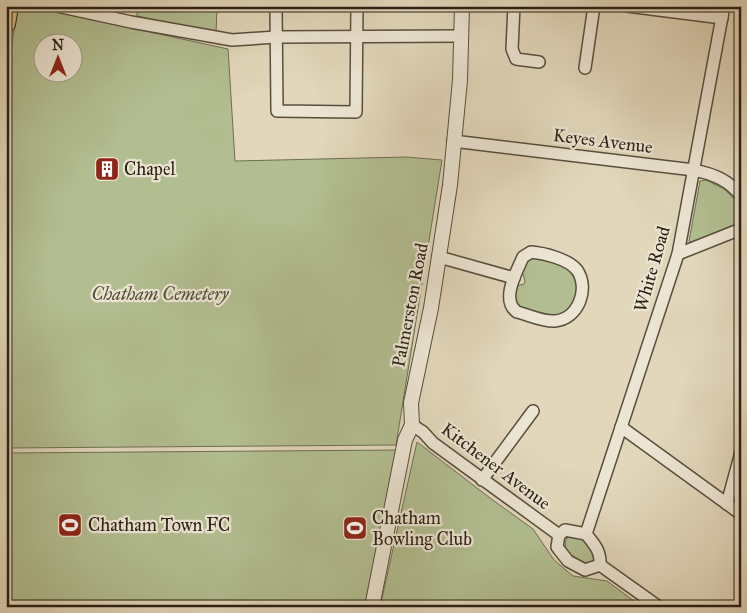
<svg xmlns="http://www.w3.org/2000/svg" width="747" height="613" font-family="'IM FELL Great Primer',serif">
	<rect width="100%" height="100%" fill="#e2d7bb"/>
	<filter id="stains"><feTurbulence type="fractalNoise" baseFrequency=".004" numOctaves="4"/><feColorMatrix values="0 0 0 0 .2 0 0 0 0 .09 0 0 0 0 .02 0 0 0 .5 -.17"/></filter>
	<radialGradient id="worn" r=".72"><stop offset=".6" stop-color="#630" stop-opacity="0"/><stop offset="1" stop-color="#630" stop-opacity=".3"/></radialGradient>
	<!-- green -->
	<g fill="#b2be91" stroke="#6e6f53" fill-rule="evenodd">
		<path d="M17 6H30L228 49 235 161 406 157 442 160 396 445 6 448V91ZM42 42H72V72H42Z"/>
		<path d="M137 6H217L216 34 137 16Z"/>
		<path d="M706 180 724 189 741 205V222L693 242H690L689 241 700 181Z"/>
		<path d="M535 256C561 264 568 261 579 288L571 310 551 318 520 309 515 304 516 286 524 284 525 281 523 274 520 273 525 261Z"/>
		<path d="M417 442 490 498 533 529 554 560 573 576 607 581 642 607H380Z"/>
		<path d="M399 450 365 607H6V453Z"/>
		<path d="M571 536C587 539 593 546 596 561L586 565C576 558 560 551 567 538Z"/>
	</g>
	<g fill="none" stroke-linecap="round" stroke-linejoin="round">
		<defs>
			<g id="minor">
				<path d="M57 6 131 22 232 40 276 37 461 36"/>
				<path d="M276 6 277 111 356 112 357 6"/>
				<path d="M514 6 512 49 516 59 539 62"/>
				<path d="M627 6 722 18"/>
				<path d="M585 68 594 6"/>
				<path d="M453 141 694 170C713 174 729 180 741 196"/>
				<path d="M531 252C544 253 568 259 577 270 590 289 578 319 555 321 543 322 529 315 517 312 500 300 517 271 523 257Z"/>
				<path d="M678 254 741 229"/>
				<path d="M439 257 514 278"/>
				<path d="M412 425 423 432 433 443 559 535"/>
				<path d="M621 427 741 514"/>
				<path d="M482 480 533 411"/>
				<path d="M727 504 741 452"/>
				<path d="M565 530 586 534C594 544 601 551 600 565L585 570 568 561 557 547 559 535Z"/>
				<path d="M586 534 678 254 724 6"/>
				<path d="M600 565 659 607"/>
			</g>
			<path id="tertiary" d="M372 607 405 440 412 425 411 403 431 308 450 185 460 80 462 6"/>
			<path id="primary" d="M6 24 9 6"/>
		</defs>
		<!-- minor casing -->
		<use href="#minor" stroke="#584e3e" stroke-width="14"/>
		<!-- tertiary casing -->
		<use href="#tertiary" stroke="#584e3e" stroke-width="16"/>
		<!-- primary casing -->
		<use href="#primary" stroke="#2a2015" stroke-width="20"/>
		<!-- minor -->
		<use href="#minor" stroke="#ece5d3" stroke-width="11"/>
		<!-- tertiary -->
		<use href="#tertiary" stroke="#ece5d3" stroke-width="14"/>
		<!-- primary -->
		<use href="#primary" stroke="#e1bc7e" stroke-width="18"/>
	</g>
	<!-- icons -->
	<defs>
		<symbol id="building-square" viewBox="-11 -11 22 22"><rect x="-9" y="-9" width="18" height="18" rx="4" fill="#8f2418" stroke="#ece5d3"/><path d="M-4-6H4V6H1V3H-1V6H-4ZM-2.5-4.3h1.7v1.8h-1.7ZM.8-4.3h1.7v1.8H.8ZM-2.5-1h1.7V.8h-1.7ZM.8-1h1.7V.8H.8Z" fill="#fff"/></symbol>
		<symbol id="stadium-square" viewBox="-11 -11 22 22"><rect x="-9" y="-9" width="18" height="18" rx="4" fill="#8f2418" stroke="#ece5d3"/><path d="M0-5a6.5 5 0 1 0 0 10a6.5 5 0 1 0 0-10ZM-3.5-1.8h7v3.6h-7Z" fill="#fff"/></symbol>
	</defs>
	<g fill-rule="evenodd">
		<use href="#building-square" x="93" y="155" width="28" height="28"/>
		<use href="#stadium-square" x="56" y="511" width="28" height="28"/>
		<use href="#stadium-square" x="341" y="514" width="28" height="28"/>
	</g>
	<g text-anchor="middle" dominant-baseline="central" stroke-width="4.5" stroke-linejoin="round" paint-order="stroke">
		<!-- street labels -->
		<g font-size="18" fill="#2a2015" stroke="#ece5d3">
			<text transform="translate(603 141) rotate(7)">Keyes Avenue</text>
			<text transform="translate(652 269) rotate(-74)">White Road</text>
			<text transform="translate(410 305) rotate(-79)">Palmerston Road</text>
			<text transform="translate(496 466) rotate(37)">Kitchener Avenue</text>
		</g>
		<!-- poi labels -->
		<g font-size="18" fill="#2a2015" stroke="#ece5d3" text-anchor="start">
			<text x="124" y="169">Chapel</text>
			<text x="372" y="518">Chatham<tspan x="372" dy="21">Bowling Club</tspan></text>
			<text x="88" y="525">Chatham Town FC</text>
		</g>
		<!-- park labels -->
		<g font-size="18" font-style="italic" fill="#534f3a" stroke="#ece5d3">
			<text x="160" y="294">Chatham Cemetery</text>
		</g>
	</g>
	<!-- margin -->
	<rect width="747" height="613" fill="none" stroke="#e2d7bb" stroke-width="25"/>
	<rect x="8" y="8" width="732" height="598" fill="none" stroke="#2a2015" stroke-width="2.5"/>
	<rect x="12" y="12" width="722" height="588" fill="none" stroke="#2a2015"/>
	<!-- north arrow -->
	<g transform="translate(58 58)"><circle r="24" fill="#ece5d3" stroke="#9e9687"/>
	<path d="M0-4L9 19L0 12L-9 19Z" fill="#8f2418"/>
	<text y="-8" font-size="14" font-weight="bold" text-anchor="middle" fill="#2a2015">N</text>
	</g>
	<rect width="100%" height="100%" filter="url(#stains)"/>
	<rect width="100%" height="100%" fill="url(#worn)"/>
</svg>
